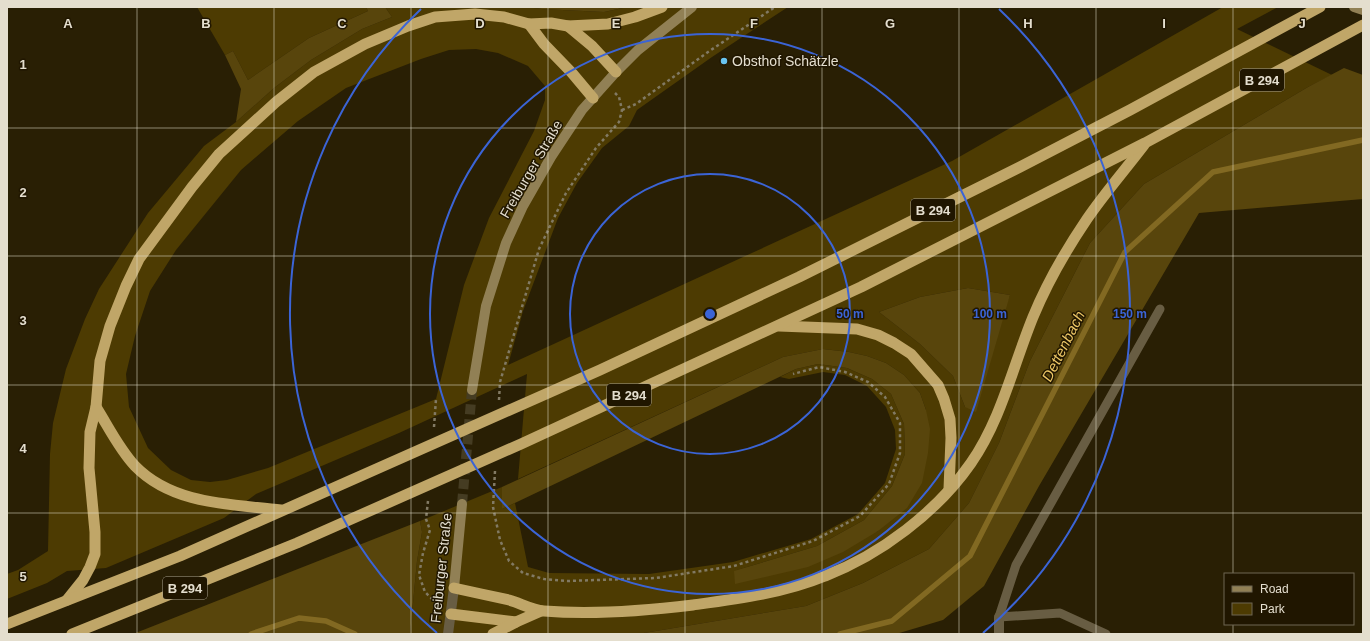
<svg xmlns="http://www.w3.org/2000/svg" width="1370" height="641" font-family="Helvetica,sans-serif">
	<rect width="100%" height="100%" fill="#291f04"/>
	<!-- green -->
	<g fill="#4d3b02" fill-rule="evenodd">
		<path d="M197 7H366L368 11 309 38 248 80 233 51 225 55Z"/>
		<path d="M385 7H527L542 9 604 12 627 7H788L712 57 637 110 629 126 602 148 577 183 558 218 523 311 508 365 952 161 1223 7H1278L1237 29 1332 75 1308 87 1144 184 1090 243 1030 361 999 443 969 503 929 549 863 583 806 606 638 634H410L417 561 422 532 420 521 502 487V509L515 503 528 567 549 573 649 574 733 562 811 539 858 514 885 483 896 449 895 430 886 407 867 386 845 375 823 372 789 379 780 377 796 369 818 364 847 368 872 379 891 394 904 424 905 454 892 486 864 520 817 546 734 571 878 531 926 410 920 393 904 375 886 363 867 356 849 352 823 349 783 357 518 479 527 374 399 433 256 494 224 518 106 568 67 571 47 583 7 599V574L18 570 48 551 50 454 53 423 66 369 85 319 99 289 148 213 204 146 236 122 274 88 311 60 362 29 392 17ZM476 49 498 53 528 66 545 86V100L534 131 489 218 464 285 436 399 268 468 227 480 210 482 191 480 171 470 148 448 129 407 126 374 135 336 150 291 176 250 241 170 298 121 346 88 421 59 449 50ZM968 288 1010 295 965 407 953 376 920 344 879 312 920 297Z"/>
	</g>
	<!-- forest -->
	<g fill="#58450c">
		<path d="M366 7H385L392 17 362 29 311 60 274 88 236 122 241 89 225 55 233 51 248 80 309 38 368 11Z"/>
		<path d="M527 7H627L604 12 542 9Z"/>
		<path d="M1344 68 1363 75V199L1199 213 1039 486 984 586 943 620 896 634H638L806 606 863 583 929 549 969 503 999 443 1030 361 1090 243 1144 184 1308 87Z"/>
		<path d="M968 288 1010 295 976 412 965 407 953 376 920 344 879 312 920 297Z"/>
		<path d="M823 349 849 352 867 356 886 363 904 375 920 393 926 410 930 429 928 453 922 483 907 508 878 531 843 552 808 567 735 584 734 571 817 546 864 520 892 486 905 454 904 424 891 394 872 379 847 368 818 364 796 369 502 509V487L783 357Z"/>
		<path d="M420 521 422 532 417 561 410 634H133Z"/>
	</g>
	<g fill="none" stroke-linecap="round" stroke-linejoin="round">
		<!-- stream -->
		<g stroke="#826922" stroke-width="5.5">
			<path d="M251 634 299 618 326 621 355 634"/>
			<path d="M840 634 892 621 970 556 1125 252 1213 172 1363 140"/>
		</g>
		<!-- secondary-tunnel -->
		<path stroke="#453c22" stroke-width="10" stroke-dasharray="10 5" stroke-linecap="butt" d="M462 504 472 390"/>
		<!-- path -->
		<g stroke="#827a64" stroke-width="2.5" stroke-dasharray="3 3" stroke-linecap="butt">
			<path d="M622 110 636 104 708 52 775 7"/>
			<path d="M499 400 500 382 539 249 566 193 596 148 619 122 622 110 619 97 615 93"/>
			<path d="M434 427 436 399"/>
			<path d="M495 471 493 507 500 540 509 561 523 573 544 579 567 581 656 578 734 566 813 541 860 516 889 484 900 453V423L885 397 868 382 845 372 819 367 793 374"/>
			<path d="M428 501 426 519 430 530 423 553 419 575 425 592 437 604"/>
		</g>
		<!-- service -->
		<path stroke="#685d43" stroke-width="9" d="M1106 634 1060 613 999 617 1016 565 1160 309"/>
		<!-- minor -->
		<path stroke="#685d43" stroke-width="10" d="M999 634V617"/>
		<!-- tertiary -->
		<path stroke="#685d43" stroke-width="10" d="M448 634 454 588"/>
		<!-- secondary -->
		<g stroke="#918055" stroke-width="10">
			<path d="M1354 7 1363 10"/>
			<path d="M472 390 486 306 506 243 523 206 551 157 582 110 616 72 638 50 692 7"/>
			<path d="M454 588 462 504"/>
		</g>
		<!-- trunk -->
		<g stroke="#c0a668" stroke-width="11">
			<path d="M529 24 544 44 572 73 593 98"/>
			<path d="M568 26 592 46 616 72"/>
			<path d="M779 326 857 329 878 335 894 343 911 354 938 385 944 399 950 419 951 438 949 489"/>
			<path d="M96 407C108 426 119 449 135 466 173 505 231 504 281 510"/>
			<path d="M454 588C472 592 491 596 509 600 520 603 532 610 544 611 594 615 644 611 693 605 737 599 784 593 825 576 880 555 937 512 971 463 1001 420 1013 366 1033 317 1047 283 1066 250 1087 219 1104 194 1125 170 1144 145"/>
			<path d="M67 600 83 580 90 567 95 554V532L89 468 90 432 96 407 100 361 110 326 126 286 139 259 192 187 219 154 276 102 314 72 365 44 408 26 435 17 475 14 504 17 529 24 551 23 568 26 608 24 635 17 662 7"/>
			<path d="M451 614 516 622"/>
			<path d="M7 624 180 556 600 370 799 277 1020 167 1130 110 1320 7"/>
			<path d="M72 634 297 543 521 444 861 287 1145 143 1363 25"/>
			<path d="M493 634 516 622 541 611"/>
		</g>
	</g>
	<!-- grid -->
	<path fill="none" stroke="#e4dece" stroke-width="1" stroke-opacity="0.55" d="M137 7V634M274 7V634M411 7V634M548 7V634M685 7V634M822 7V634M959 7V634M1096 7V634M1233 7V574M7 128H1363M7 256H1363M7 385H1363M7 513H1363M1233 624V634"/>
	<!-- distance rings -->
	<g fill="none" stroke="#3b64d6" stroke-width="2">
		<circle cx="710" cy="314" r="140"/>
		<circle cx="710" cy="314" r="280"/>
		<path d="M437 633A420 420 0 0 1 421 9M999 9A420 420 0 0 1 983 633"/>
	</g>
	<!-- markers -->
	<circle fill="#69c4f1" stroke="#201600" stroke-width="1.5" cx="724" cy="61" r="4"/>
	<g text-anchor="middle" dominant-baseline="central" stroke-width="3" stroke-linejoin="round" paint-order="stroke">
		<!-- shield labels -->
		<g fill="#201600" stroke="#a9a290" stroke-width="1">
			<rect x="1240" y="69" width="44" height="22" rx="3"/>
			<rect x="911" y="199" width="44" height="22" rx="3"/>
			<rect x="607" y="384" width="44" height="22" rx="3"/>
			<rect x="163" y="577" width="44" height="22" rx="3"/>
		</g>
		<g font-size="13" font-weight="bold" fill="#e4dece">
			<text x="1262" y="80">B 294</text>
			<text x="933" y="210">B 294</text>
			<text x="629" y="395">B 294</text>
			<text x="185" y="588">B 294</text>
		</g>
		<!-- poi labels -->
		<g font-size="14" fill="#e4dece" stroke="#201600" text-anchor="start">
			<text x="732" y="61">Obsthof Schätzle</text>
		</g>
		<!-- street labels -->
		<g font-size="14" fill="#e4dece" stroke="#201600">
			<text transform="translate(531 169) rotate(-60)">Freiburger Straße</text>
			<text transform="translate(441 568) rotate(-84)">Freiburger Straße</text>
		</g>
		<!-- water labels -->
		<g font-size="15" font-style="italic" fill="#edc766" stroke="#201600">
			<text transform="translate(1063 346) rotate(-63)">Dettenbach</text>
		</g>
	</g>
	<g font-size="13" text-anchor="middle" font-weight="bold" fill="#e4dece" stroke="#201600" stroke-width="3" stroke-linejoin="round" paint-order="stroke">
		<text x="68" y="28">A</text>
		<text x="206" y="28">B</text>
		<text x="342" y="28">C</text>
		<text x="480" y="28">D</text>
		<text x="616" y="28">E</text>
		<text x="754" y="28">F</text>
		<text x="890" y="28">G</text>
		<text x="1028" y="28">H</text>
		<text x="1164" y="28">I</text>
		<text x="1302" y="28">J</text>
		<text x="23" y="69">1</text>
		<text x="23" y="197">2</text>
		<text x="23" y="325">3</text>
		<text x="23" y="453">4</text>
		<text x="23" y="581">5</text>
	</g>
	<circle cx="710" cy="314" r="6" fill="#3b64d6" stroke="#201600" stroke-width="2"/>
	<g font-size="12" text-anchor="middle" font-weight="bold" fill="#3b64d6" stroke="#201600" stroke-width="3" stroke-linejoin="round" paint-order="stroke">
		<text x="850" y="318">50 m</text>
		<text x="990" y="318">100 m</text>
		<text x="1130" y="318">150 m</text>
	</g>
	<!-- border -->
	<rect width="1370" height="641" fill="none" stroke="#e4dece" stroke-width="16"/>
	<!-- legend -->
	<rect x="1224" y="573" width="130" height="52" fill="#201600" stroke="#6e6652"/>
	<rect x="1232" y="586" width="20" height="6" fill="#918055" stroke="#6e6652"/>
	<text x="1260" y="593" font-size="12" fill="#e4dece">Road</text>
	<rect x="1232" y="603" width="20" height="12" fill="#4d3b02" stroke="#6e6652"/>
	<text x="1260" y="613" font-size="12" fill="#e4dece">Park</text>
</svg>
